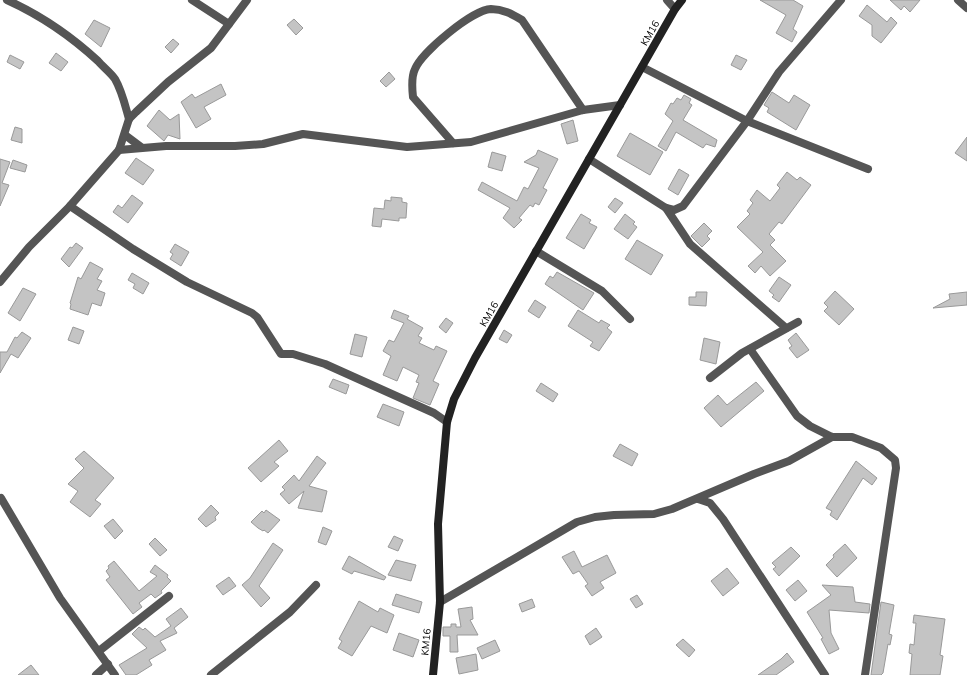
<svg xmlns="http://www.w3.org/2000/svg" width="967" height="675" font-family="Mulish,sans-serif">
	<rect width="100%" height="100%" fill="#fff"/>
	<!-- building -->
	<g fill="#c4c4c4" stroke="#999">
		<path d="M760 0H793L803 6 793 29 797 32 792 42 776 33 786 15Z"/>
		<path d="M890 0H920L910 12 904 6 901 10Z"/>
		<path d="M867 5 887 22 891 17 897 23 881 43 872 36V25L859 16Z"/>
		<path d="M294 19 303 28 296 35 287 25Z"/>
		<path d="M94 20 110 28 101 47 85 34Z"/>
		<path d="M173 39 179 44 171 53 165 47Z"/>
		<path d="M56 53 68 62 61 71 49 63Z"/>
		<path d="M10 55 24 62 20 69 7 62Z"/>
		<path d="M736 55 747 60 741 70 731 65Z"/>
		<path d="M389 72 395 79 386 87 380 81Z"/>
		<path d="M221 84 226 95 204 107 211 119 196 128 181 102 192 94 195 98Z"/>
		<path d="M772 92 789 103 794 95 810 105 796 130 767 112 769 108 764 105Z"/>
		<path d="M684 95 691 99 689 103 692 105 683 120 717 140 715 147 706 144 703 148 676 132 666 151 658 146 673 121 665 114 671 103 673 104 677 98 681 100Z"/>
		<path d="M159 110 170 120 179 114 180 139 168 135 164 141 147 126Z"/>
		<path d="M573 120 578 141 567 144 561 124Z"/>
		<path d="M15 127 22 129V143L11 140Z"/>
		<path d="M630 133 663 152 650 175 617 156Z"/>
		<path d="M967 137V161L955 153Z"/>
		<path d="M538 150 558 159 543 188 547 190 539 205 535 203 533 207 530 205 519 218 522 220 514 228 503 218 510 208 478 190 482 182 517 201 524 187 528 189 539 168 524 162 536 155Z"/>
		<path d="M492 152 506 156 502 171 488 167Z"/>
		<path d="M136 158 154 170 143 185 125 173Z"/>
		<path d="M0 159 10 162 2 183 9 185 0 206Z"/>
		<path d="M13 160 27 165 25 172 10 168Z"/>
		<path d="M679 169 689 175 678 195 668 189Z"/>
		<path d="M787 172 797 180 800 177 811 185 782 224 779 222 769 234 775 240 770 245 786 261 770 276 761 266 755 273 748 266 763 252 737 227 750 214 747 211 753 203 750 200 757 190 770 201 780 188 777 185Z"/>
		<path d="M132 195 143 203 128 223 113 212 118 205 122 208Z"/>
		<path d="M391 197 402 198V202L407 203 406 218H399V221L382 219 381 227 372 226 374 208 384 209 385 200 391 201Z"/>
		<path d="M615 198 623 203 615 213 608 207Z"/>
		<path d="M581 214 591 220 589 223 597 227 584 249 566 238Z"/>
		<path d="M625 214 635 222 633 224 637 227 628 239 614 229Z"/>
		<path d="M704 223 712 231 707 236 710 239 702 247 691 236Z"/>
		<path d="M637 240 663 255 651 275 625 259Z"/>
		<path d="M76 243 83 248 69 267 61 259 70 247 72 248Z"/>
		<path d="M175 244 189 252 181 266 170 259 173 254 170 252Z"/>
		<path d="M90 262 103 269 97 279 102 281 97 290 105 293 101 306 92 303 88 315 70 309 71 304 70 303 78 277 81 279Z"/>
		<path d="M557 272 594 293 583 310 545 284 550 276 553 278Z"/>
		<path d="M132 273 149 283 143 294 133 288 135 284 128 280Z"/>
		<path d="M779 277 791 285 779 302 772 297 774 295 769 291Z"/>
		<path d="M23 288 36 294 20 321 8 313Z"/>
		<path d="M835 291 854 309 839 325 824 311 828 307 824 303Z"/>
		<path d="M696 292H707L706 306 689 305V297H696Z"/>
		<path d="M967 292V305L933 308 950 299 949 294Z"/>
		<path d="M535 300 546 307 539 318 528 311Z"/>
		<path d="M394 310 409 316 407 319 423 328 418 336 422 338 419 343 434 350 436 346 447 351 433 381 439 384 430 405 413 398 419 383 416 382 419 375 403 367 397 381 383 375 391 356 383 351 389 340 394 342 404 323 391 318Z"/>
		<path d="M578 310 599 323 601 320 610 325 607 328 612 332 599 351 590 346 593 342 568 326Z"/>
		<path d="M446 318 453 323 446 333 439 327Z"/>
		<path d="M73 327 84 331 79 344 68 340Z"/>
		<path d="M504 330 512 335 507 343 499 339Z"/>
		<path d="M22 332 31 338 18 358 11 354 0 373V352H7L15 337 17 338Z"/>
		<path d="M796 333 809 350 797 358 789 348 792 346 788 340Z"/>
		<path d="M355 334 367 337 362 357 350 354Z"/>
		<path d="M704 338 720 342 716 364 700 360Z"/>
		<path d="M333 379 349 385 346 394 329 387Z"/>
		<path d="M756 382 764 391 721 427 704 408 718 395 727 405Z"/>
		<path d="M541 383 558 394 553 402 536 391Z"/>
		<path d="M383 404 404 412 399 426 377 417Z"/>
		<path d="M279 440 288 451 274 462 279 466 261 482 248 468Z"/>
		<path d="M620 444 638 454 632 466 613 456Z"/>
		<path d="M84 451 114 478 95 500 101 504 90 517 70 502 78 491 68 484 84 468 75 459Z"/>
		<path d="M317 456 326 463 309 486 327 491 322 512 298 508 304 491 289 504 280 494 285 490 282 487 294 475 299 481Z"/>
		<path d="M856 461 877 478 872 485 863 478 837 520 830 515 832 511 826 508Z"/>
		<path d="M211 505 219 513 215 517 216 520 206 527 198 519Z"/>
		<path d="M266 510 280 520 268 533 264 530 263 531 258 528 251 522 262 511 264 513Z"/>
		<path d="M113 519 123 531 115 539 104 526Z"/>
		<path d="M323 527 332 531 326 545 318 542Z"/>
		<path d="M394 536 403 540 398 551 388 547Z"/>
		<path d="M155 538 167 550 160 556 149 544Z"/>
		<path d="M273 543 283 550 259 586 270 598 261 607 242 585 250 578Z"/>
		<path d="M845 544 857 558 837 577 826 565 834 557 833 555Z"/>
		<path d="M791 547 800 556 779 576 773 569 776 567 772 563Z"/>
		<path d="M574 551 582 567 607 555 616 573 600 582 604 588 592 596 585 586 588 584 579 571 573 574 562 557Z"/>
		<path d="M349 556 386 577 384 580 354 571 352 574 342 569Z"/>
		<path d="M396 560 416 565 411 581 388 575Z"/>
		<path d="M114 561 139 591 157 576 150 572 155 565 168 575 167 577 171 581 161 591 162 593 155 598 151 594 139 603 142 607 133 614 106 580 110 577 106 571 109 568 108 566Z"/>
		<path d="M727 568 739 583 723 596 711 581Z"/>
		<path d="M229 577 236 586 223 595 216 586Z"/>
		<path d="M798 580 807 591 795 601 786 590Z"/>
		<path d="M822 585 853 587 855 602 870 604 869 613 829 610 831 633 839 649 829 654 821 639 823 638 807 612 831 595Z"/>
		<path d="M396 594 422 602 419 613 392 605Z"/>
		<path d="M637 595 643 604 636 608 630 599Z"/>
		<path d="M532 599 535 607 522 612 519 604Z"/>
		<path d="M359 601 378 612 380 608 394 615 387 633 371 626 352 656 338 648 342 641 339 639Z"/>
		<path d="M881 602 894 605 889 634 892 635 890 645 888 644 883 673 881 675H871Z"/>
		<path d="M472 607 473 619 470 620 478 635H457L458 652H450V636H443V627H451V624H456V627H461L458 609Z"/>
		<path d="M181 608 188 617 174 628 177 633 160 641 166 650 149 660 152 665 136 675H126L119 665 147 648 132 634 139 627 143 630 145 628 155 637 171 626 166 619Z"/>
		<path d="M914 615 945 619 940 655 943 656 940 675H910L912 654 909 653 910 644 914 645 916 623H913Z"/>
		<path d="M596 628 602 637 590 645 585 636Z"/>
		<path d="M399 633 419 640 413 657 393 650Z"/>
		<path d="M683 639 695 650 689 657 676 645Z"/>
		<path d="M495 640 500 651 482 659 477 648Z"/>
		<path d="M787 653 794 662 776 675H758L781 659Z"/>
		<path d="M476 654 478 670 459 674 456 658Z"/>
		<path d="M31 665 39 675H18Z"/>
	</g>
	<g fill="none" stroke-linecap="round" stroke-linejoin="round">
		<!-- street -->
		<g stroke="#555" stroke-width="8">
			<path d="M7 0C40 15 71 36 98 61 103 67 110 72 115 79 122 91 125 105 129 119"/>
			<path d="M192 0 229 24"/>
			<path d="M667 0 675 9"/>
			<path d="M958 0 967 8"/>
			<path d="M642 67 747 121 868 169"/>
			<path d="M125 135 141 147"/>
			<path d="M453 143 413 97C412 88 411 77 415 69 422 52 472 10 491 9 503 9 512 14 522 20L583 110"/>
			<path d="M119 150 166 146H235L263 144 303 134 407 147 471 142 583 110 620 105"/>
			<path d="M589 159 666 208 674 210 683 206 747 121 779 72 841 0"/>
			<path d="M70 206 133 249 187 282 252 313 257 317 281 354H293L325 364 434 413 447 422"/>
			<path d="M666 208 690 244 786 328"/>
			<path d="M536 251 602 291 630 319"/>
			<path d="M0 282 29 247 70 206 119 150 129 119 136 112 168 82 211 48 247 0"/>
			<path d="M750 349 797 416 810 426 832 437H852L881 448 895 460 896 468 865 675"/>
			<path d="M710 378 742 353 798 322"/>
			<path d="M1 498 60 598 115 675"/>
			<path d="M698 499 710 503 723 519 825 675"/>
			<path d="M440 602 577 522 595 517 614 515 654 514 672 509 754 474 789 461 832 437"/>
			<path d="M99 651 169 596"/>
			<path d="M96 675 108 664"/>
			<path d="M211 675 290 612 316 585"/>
		</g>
		<!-- secondary -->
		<path stroke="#222" stroke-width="8" d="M433 675 440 602 438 524 447 422 454 399 475 358 675 9 682 0"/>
	</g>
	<g text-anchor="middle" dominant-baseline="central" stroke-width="3" stroke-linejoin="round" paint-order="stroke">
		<!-- street labels -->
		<g font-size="10" fill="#000" stroke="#fff">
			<text transform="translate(650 33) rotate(-60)">KM16</text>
			<text transform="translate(489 314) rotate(-60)">KM16</text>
			<text transform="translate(426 642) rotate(-85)">KM16</text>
		</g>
	</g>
</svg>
